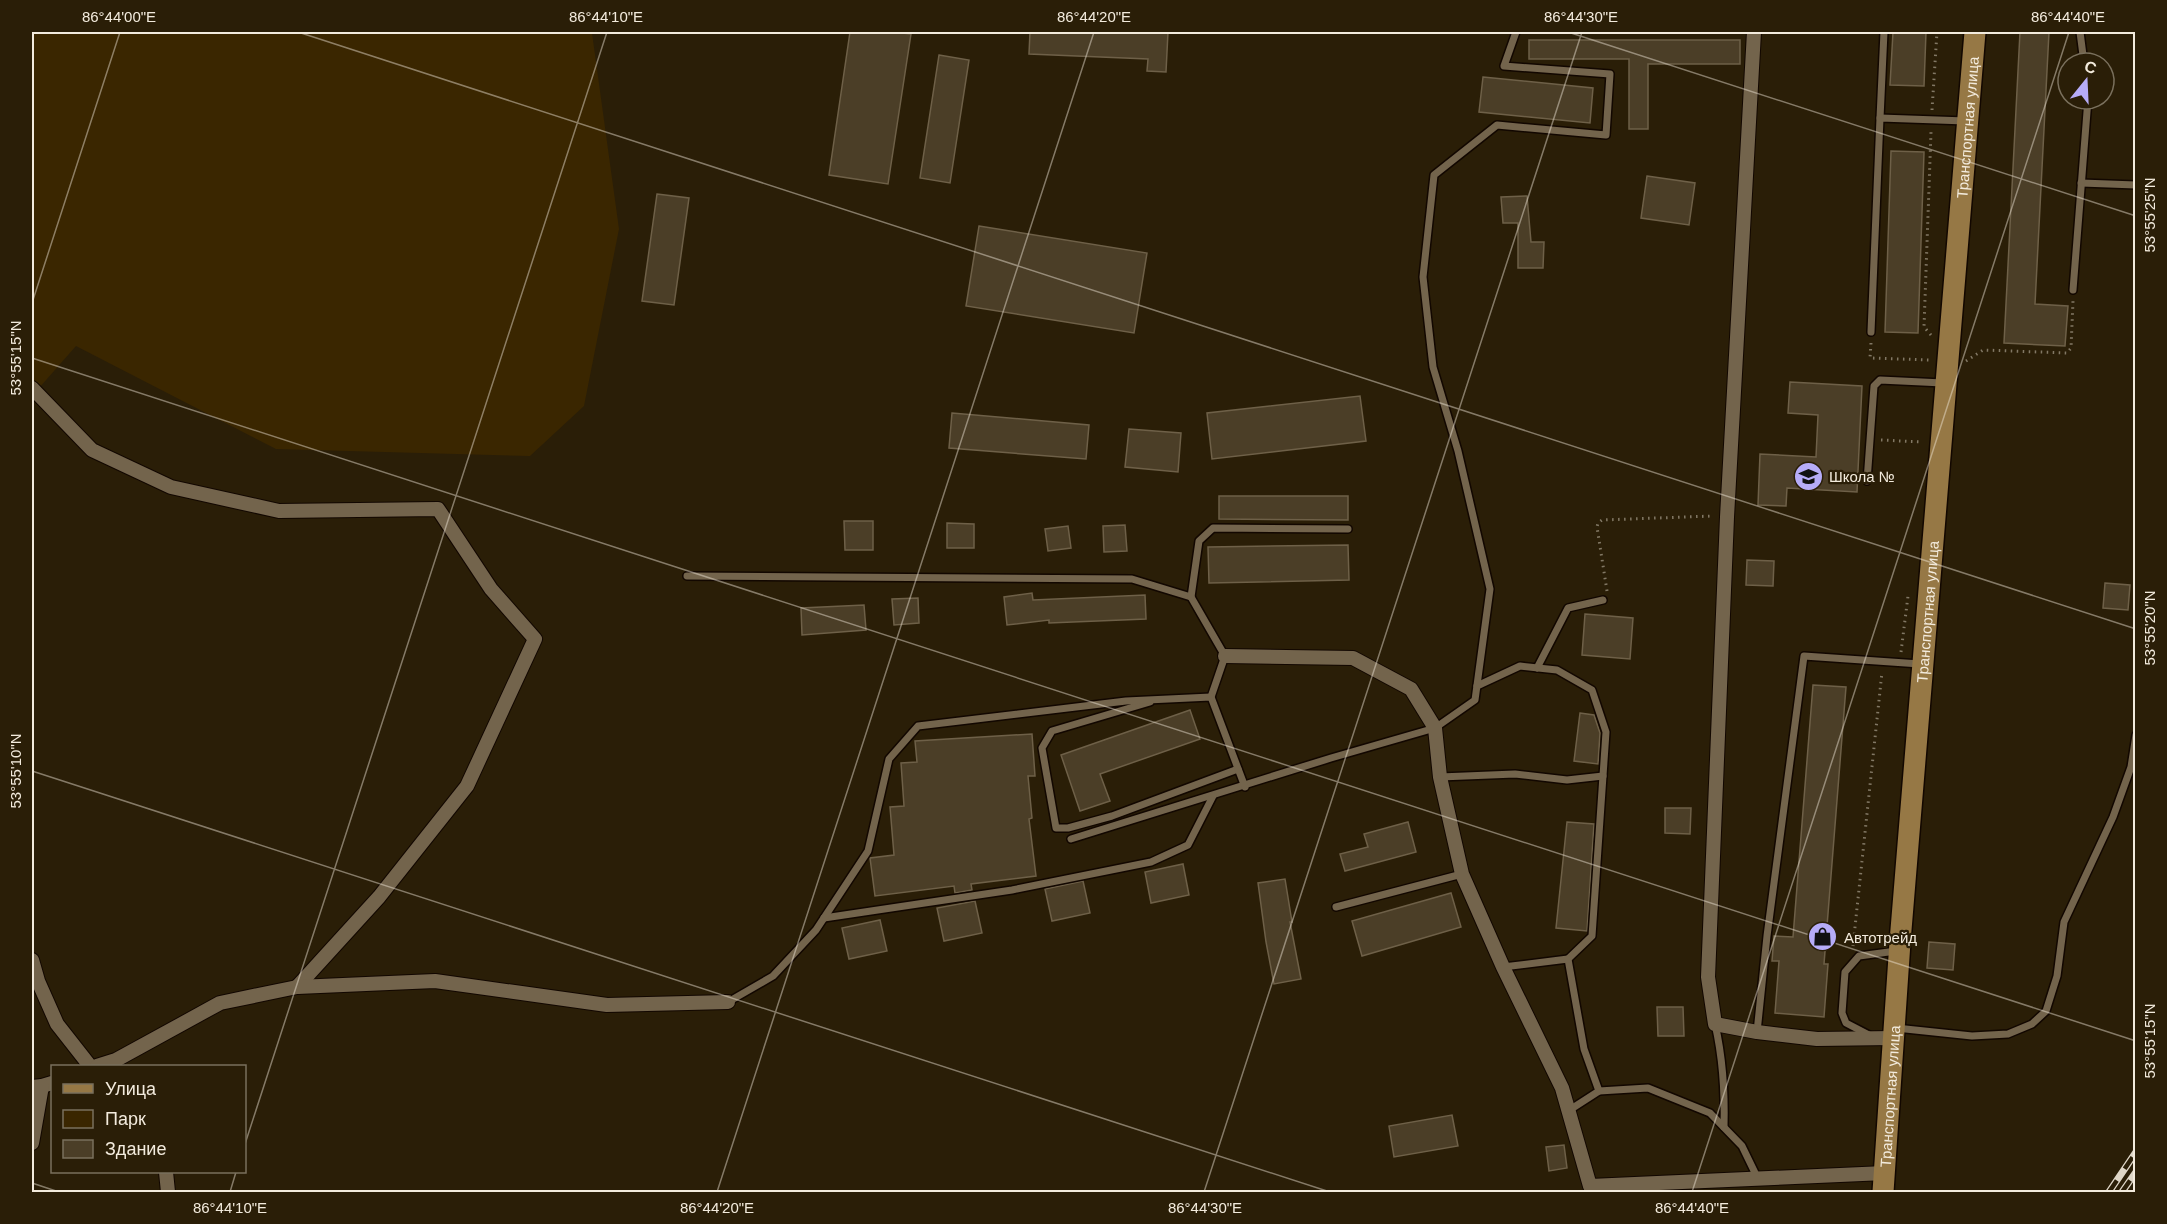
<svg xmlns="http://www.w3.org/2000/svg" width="2167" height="1224" font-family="Arial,sans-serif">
	<rect width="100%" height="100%" fill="#2a1e07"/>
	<!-- green -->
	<path fill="#3a2600" d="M32 32 592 33 619 229 584 406 530 456 276 449 76 346 32 396Z"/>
	<!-- building -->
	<g fill="#4b3e27" stroke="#6e6048" stroke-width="1.5">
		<path d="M850 32H894L911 34 888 184 829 175Z"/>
		<path d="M1030 32H1168L1166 72 1147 71 1148 59 1029 54Z"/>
		<path d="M1893 32H1926L1924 86 1890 85Z"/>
		<path d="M2020 32H2049L2035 304 2068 306 2065 346 2004 343Z"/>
		<path d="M1529 40H1740V64H1648V129H1629V59H1529Z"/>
		<path d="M939 55 969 60 950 183 920 178Z"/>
		<path d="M1483 77 1593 88 1590 123 1479 112Z"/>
		<path d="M1891 151 1924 152 1918 333 1885 332Z"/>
		<path d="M1647 176 1695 183 1689 225 1641 218Z"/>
		<path d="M657 194 689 198 674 305 642 301Z"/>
		<path d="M1527 196 1531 242H1544L1543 268H1518V223H1503L1501 197Z"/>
		<path d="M979 226 1147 253 1134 333 966 306Z"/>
		<path d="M1790 382 1862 386 1857 492 1787 488 1786 506 1758 505 1760 454 1816 457 1818 415 1788 413Z"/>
		<path d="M1360 396 1366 441 1212 459 1207 413Z"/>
		<path d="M952 413 1089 425 1086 459 949 448Z"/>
		<path d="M1129 429 1181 433 1178 472 1125 467Z"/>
		<path d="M1219 496H1348V520L1219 519Z"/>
		<path d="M844 521H873V550H845Z"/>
		<path d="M947 523 974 524V548H947Z"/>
		<path d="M1125 525 1127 551 1104 552 1103 526Z"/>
		<path d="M1068 526 1071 548 1048 551 1045 529Z"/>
		<path d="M1348 545 1349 580 1209 583 1208 547Z"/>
		<path d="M1747 560 1774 561 1773 586 1746 585Z"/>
		<path d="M2105 583 2130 585 2128 610 2103 608Z"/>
		<path d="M1032 593 1033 600 1145 595 1146 619 1049 623V620L1007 625 1004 597Z"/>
		<path d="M918 598 919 623 894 625 892 599Z"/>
		<path d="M864 605 866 630 802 635 801 608Z"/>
		<path d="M1585 614 1633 618 1630 659 1582 655Z"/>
		<path d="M1813 685 1846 687 1824 964H1828L1824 1017 1775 1013 1779 961H1772L1774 936 1793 937Z"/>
		<path d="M1190 710 1200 739 1100 774 1110 801 1080 811 1061 755Z"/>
		<path d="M1580 713 1594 715 1600 733 1598 764 1574 761Z"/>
		<path d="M1032 734 1035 776H1028L1032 818 1029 819 1036 876 971 884 972 890 955 893 954 886 875 896 870 858 894 855 890 807 904 806 901 763 917 762 915 741Z"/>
		<path d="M1665 808H1691L1690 834 1665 833Z"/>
		<path d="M1408 822 1416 852 1345 871 1340 854 1368 847 1364 834Z"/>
		<path d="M1567 822 1594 824 1587 931 1556 928Z"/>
		<path d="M1183 864 1189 895 1151 903 1145 872Z"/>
		<path d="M1285 879 1292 922H1290L1301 979 1274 984 1266 942 1258 883Z"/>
		<path d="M1083 881 1090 913 1052 921 1045 889Z"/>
		<path d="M1451 893 1461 927 1362 956 1352 921Z"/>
		<path d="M975 901 982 933 944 941 937 908Z"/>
		<path d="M880 920 887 951 849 959 842 928Z"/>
		<path d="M1929 942 1955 944 1953 970 1927 968Z"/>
		<path d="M1657 1007H1683L1684 1036H1658Z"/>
		<path d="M1452 1115 1458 1146 1394 1157 1389 1126Z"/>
		<path d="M1564 1145 1567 1168 1549 1171 1546 1147Z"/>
	</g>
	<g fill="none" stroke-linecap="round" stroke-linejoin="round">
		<defs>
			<g id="service">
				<path d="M2080 32 2084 63"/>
				<path d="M1880 118 1884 32"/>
				<path d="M2081 183 2136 185"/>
				<path d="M2073 290 2088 99"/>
				<path d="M1871 332 1880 118 1966 121"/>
				<path d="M1867 481 1874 386 1880 380 1943 383"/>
				<path d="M687 576 1132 579 1191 597 1225 656 1211 697"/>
				<path d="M1191 597 1199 541 1213 528 1348 529"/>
				<path d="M1537 668 1568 608 1603 600"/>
				<path d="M1477 686 1520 666 1557 670 1592 690 1606 732 1592 936 1568 959 1584 1049 1599 1091 1568 1111"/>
				<path d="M1150 702 1052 731 1042 748 1056 828H1068L1112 816 1238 769"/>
				<path d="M1440 777 1515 774 1567 780 1603 776"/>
				<path d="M1071 839 1331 758 1435 728 1475 700 1490 589 1458 451 1433 367 1423 277 1434 175 1497 125 1606 135 1610 74 1504 66 1516 32"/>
				<path d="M1336 907 1462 874"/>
				<path d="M824 918 1012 890 1151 862 1188 845 1213 796"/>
				<path d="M1503 967 1568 959"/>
				<path d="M728 1002 773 976 816 930 868 851 889 759 918 726 1126 701 1211 697 1245 787"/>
				<path d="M1715 1024C1723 1059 1725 1091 1724 1127"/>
				<path d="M1896 1028 1972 1036 2008 1034 2032 1024 2046 1011 2057 976 2064 922 2113 817 2131 767 2136 735"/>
				<path d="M1757 1032 1767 936 1804 656 1920 664"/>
				<path d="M1871 1036 1846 1023 1842 1013 1845 972 1859 956 1896 951"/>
				<path d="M1599 1091 1648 1088 1710 1113 1742 1146 1758 1179"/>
			</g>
			<g id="minor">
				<path d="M1754 32 1727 517 1708 977 1715 1024 1757 1032 1817 1039 1893 1038"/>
				<path d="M32 388 92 450 171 487 279 511 438 509 491 589 535 639 467 786 379 897 297 987"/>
				<path d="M1225 656 1353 658 1411 689 1435 728 1440 777 1462 874 1503 967 1562 1088 1590 1186 1885 1173"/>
				<path d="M32 960 38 981 57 1024 90 1066"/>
				<path d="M97 1066 116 1060 220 1003 297 987 435 981 607 1005 728 1002"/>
				<path d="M32 1087 42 1086 52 1083"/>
				<path d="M32 1143 42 1086"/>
				<path d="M166 1172 168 1192"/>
			</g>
			<g id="primary">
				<path id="s1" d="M1883 1192 1900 942 1975 32"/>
			</g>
		</defs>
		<!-- service casing -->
		<use href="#service" stroke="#120700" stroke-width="10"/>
		<!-- minor casing -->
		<use href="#minor" stroke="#120700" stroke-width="16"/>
		<!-- primary casing -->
		<use href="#primary" stroke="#120700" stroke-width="24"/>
		<!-- path -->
		<g stroke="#827865" stroke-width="3" stroke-dasharray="1.5 4.5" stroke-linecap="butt">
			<path d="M1932 110 1937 32"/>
			<path d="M1931 335 1924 327 1931 132"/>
			<path d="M1871 343 1870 358 1929 360"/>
			<path d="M1966 361 1983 350 2067 353 2071 348 2073 301"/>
			<path d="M1881 440 1922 442"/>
			<path d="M1607 591 1597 527 1598 523 1602 520 1713 516"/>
			<path d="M1901 652 1908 596"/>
			<path d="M1853 946 1882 672"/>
		</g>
		<!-- service -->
		<use href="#service" stroke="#73644c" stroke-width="7"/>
		<!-- minor -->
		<use href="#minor" stroke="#73644c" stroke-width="14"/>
		<!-- primary -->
		<use href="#primary" stroke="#967845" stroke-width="21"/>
		<defs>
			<g id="rail">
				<path d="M2109 1192 2136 1152"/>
				<path d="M2122 1192 2136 1172"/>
			</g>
		</defs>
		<!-- rail casing -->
		<use href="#rail" stroke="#ded6c7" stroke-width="7"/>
		<!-- rail -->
		<use href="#rail" stroke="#2a1e07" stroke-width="4.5" stroke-dasharray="14" stroke-linecap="butt"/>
	</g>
	<!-- ticks -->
	<path fill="none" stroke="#f3ebdd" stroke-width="1.5" stroke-opacity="0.45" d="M298 32 2136 629M1568 32 2136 216M32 303 120 32M32 358 2136 1041M32 771 1330 1192M244 1147 607 32M32 1183 59 1192M230 1192 236 1172M717 1192 1094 32M1204 1192 1582 32M1692 1192 2069 32"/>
	<!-- icons -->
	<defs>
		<symbol id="school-disc" viewBox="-11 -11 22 22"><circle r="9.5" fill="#b6acf8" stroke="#2a1e07"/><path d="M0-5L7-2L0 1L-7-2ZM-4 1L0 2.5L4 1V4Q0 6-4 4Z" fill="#111"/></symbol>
		<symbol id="shop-disc" viewBox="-11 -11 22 22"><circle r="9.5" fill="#b6acf8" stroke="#2a1e07"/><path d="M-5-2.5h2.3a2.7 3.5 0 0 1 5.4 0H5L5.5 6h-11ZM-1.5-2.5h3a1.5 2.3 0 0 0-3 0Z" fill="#111"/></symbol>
	</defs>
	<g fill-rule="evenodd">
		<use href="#school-disc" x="1792" y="460" width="33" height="33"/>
		<use href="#shop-disc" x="1806" y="920" width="33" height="33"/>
	</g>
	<g text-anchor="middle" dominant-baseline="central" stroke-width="4.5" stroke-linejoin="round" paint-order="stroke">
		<!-- street labels -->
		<g font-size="15" fill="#f3ebdd" stroke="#2a1e07">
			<text stroke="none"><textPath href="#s1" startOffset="1068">Транспортная улица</textPath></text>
			<text stroke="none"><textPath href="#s1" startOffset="582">Транспортная улица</textPath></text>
			<text stroke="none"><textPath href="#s1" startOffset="96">Транспортная улица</textPath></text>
		</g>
		<!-- poi labels -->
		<g font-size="15" fill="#f3ebdd" stroke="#2a1e07" text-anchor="start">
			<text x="1829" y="476">Школа №</text>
			<text x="1844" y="937">Автотрейд</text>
		</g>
	</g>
	<!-- border -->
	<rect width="2167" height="1224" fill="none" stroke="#2a1e07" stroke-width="66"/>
	<!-- legend -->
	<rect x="51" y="1065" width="195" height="108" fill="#2a1e07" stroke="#7a705d" stroke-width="1.5"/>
	<rect x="63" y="1084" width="30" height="9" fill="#967845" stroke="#7a705d" stroke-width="1.5"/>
	<text x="105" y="1095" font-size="18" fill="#f3ebdd">Улица</text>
	<rect x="63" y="1110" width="30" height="18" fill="#3a2600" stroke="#7a705d" stroke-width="1.5"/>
	<text x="105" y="1125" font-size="18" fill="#f3ebdd">Парк</text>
	<rect x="63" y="1140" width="30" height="18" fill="#4b3e27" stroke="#7a705d" stroke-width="1.5"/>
	<text x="105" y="1155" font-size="18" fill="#f3ebdd">Здание</text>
	<!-- north arrow -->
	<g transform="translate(2086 81) rotate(18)"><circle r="28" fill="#2a1e07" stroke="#7a705d" stroke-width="1.5"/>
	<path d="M0-4.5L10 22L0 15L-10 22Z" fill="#b6acf8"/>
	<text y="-9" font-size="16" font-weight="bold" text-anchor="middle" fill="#f3ebdd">С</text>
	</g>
	<rect x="33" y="33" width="2101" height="1158" fill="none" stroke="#f3ebdd" stroke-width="2"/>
	<g font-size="15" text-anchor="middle" fill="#f3ebdd">
		<text x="119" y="22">86°44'00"E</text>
		<text x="606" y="22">86°44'10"E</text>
		<text x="1094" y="22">86°44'20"E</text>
		<text x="1581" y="22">86°44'30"E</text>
		<text x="2068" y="22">86°44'40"E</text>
		<text transform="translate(2150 215) rotate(-90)" y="5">53°55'25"N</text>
		<text transform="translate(16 358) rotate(-90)" y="5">53°55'15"N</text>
		<text transform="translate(2150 628) rotate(-90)" y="5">53°55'20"N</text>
		<text transform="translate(16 771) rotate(-90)" y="5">53°55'10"N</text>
		<text transform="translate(2150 1041) rotate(-90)" y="5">53°55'15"N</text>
		<text x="230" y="1213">86°44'10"E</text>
		<text x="717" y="1213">86°44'20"E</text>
		<text x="1205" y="1213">86°44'30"E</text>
		<text x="1692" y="1213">86°44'40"E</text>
	</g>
</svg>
